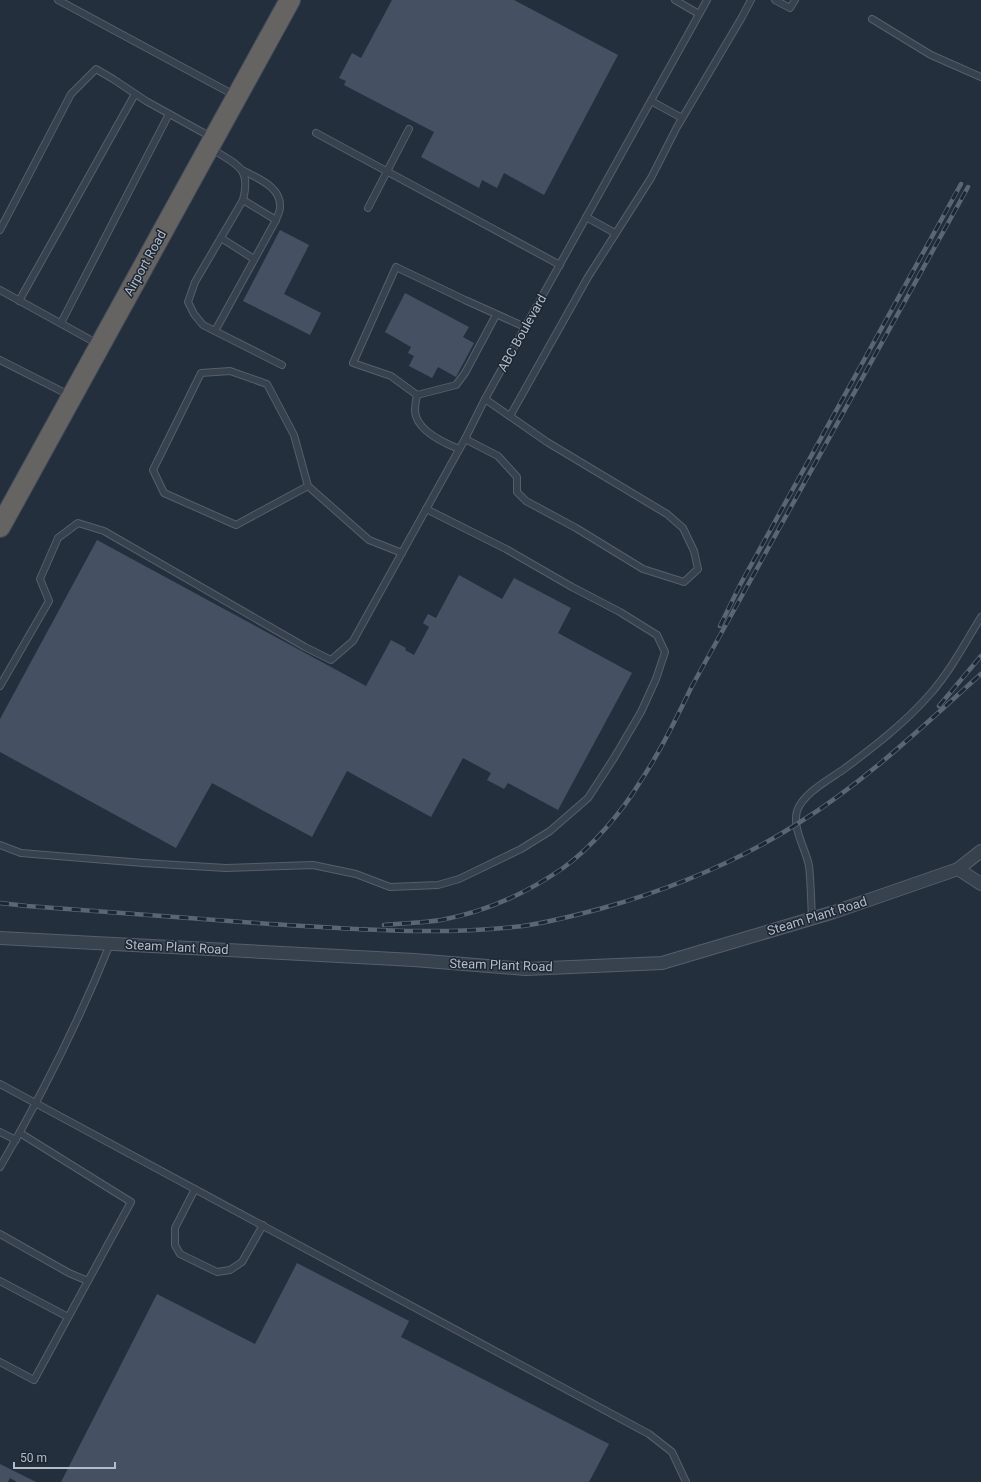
<svg xmlns="http://www.w3.org/2000/svg" width="981" height="1482" font-family="Roboto,sans-serif">
	<rect width="100%" height="100%" fill="#242f3e"/>
	<!-- building -->
	<g fill="#455162">
		<path d="M392 0H514L618 55 544 195 504 173 497 188 482 180 479 188 421 157 434 132 344 85 346 81 339 78 352 53 361 58Z"/>
		<path d="M280 230 309 245 284 294 321 313 310 335 243 301Z"/>
		<path d="M405 293 469 327 463 337 474 343 456 377 438 367 432 378 409 366 414 356 408 353 411 347 385 332Z"/>
		<path d="M97 540 366 686 391 640 406 648 405 650 414 655 429 627 423 623 428 614 436 618 459 575 502 599 514 578 571 608 558 633 632 673 558 810 508 783 504 789 487 780 491 773 463 758 431 817 347 771 312 837 212 783 176 848 0 752V719Z"/>
		<path d="M297 1263 409 1321 401 1337 609 1444 589 1482H61L157 1294 255 1344Z"/>
		<path d="M0 1464 36 1482H17L10 1478 8 1482H0Z"/>
	</g>
	<g fill="none" stroke-linecap="round" stroke-linejoin="round">
		<defs>
			<g id="service">
				<path d="M58 0 234 95"/>
				<path d="M675 0 699 14"/>
				<path d="M775 0 790 8 795 0"/>
				<path d="M872 19 931 55 981 77"/>
				<path d="M651 101 682 118"/>
				<path d="M316 133 560 265"/>
				<path d="M211 148C235 165 252 166 243 200L195 282 188 302 194 314 203 325 282 365"/>
				<path d="M243 200 276 220"/>
				<path d="M368 208 409 129"/>
				<path d="M586 217 615 233"/>
				<path d="M0 230 71 94 96 69 113 79 146 101 211 137"/>
				<path d="M221 238 254 259"/>
				<path d="M0 290 98 344"/>
				<path d="M19 301 135 94"/>
				<path d="M61 323 169 114"/>
				<path d="M215 331 276 220C277 216 280 212 280 208 282 187 257 178 242 170"/>
				<path d="M0 360 69 395"/>
				<path d="M417 395 456 385 465 373 496 315"/>
				<path d="M510 416 588 277 651 178 677 127 742 17 751 0"/>
				<path d="M465 439 498 456 517 477V492L526 501 576 528 643 569 684 582 698 569 694 551 683 528 667 514 547 442 485 399"/>
				<path d="M459 449C444 443 416 430 415 411 415 406 416 400 417 395L391 376 353 363 396 267 465 300 525 327"/>
				<path d="M308 486 236 525 164 493 153 470 201 373 230 371 267 384 294 435 308 486 369 540 402 553"/>
				<path d="M0 686 49 601 40 579 58 538 78 523 104 531 305 647 331 660 353 641 465 439 485 399 707 0"/>
				<path d="M0 845 21 853 143 863 226 868 313 865 356 874 390 887 438 885 459 879 521 849 550 831 588 798 614 758 641 712 656 679 665 652 657 635 620 612 572 587 506 549 426 509"/>
				<path d="M812 918C811 901 811 883 809 866 806 849 792 829 797 811 803 793 830 779 844 769 875 746 906 722 931 693 951 670 965 643 981 617"/>
				<path d="M0 1084 649 1434 672 1452 686 1482"/>
				<path d="M0 1132 16 1140"/>
				<path d="M0 1167C42 1095 79 1021 110 944"/>
				<path d="M195 1189 175 1228V1245L180 1254 217 1272 230 1270 242 1262 263 1225"/>
				<path d="M0 1234 69 1273 88 1281"/>
				<path d="M0 1281 68 1317"/>
				<path d="M0 1362 34 1380 131 1202 20 1133"/>
			</g>
			<g id="minor">
				<path d="M958 869 981 884"/>
				<path d="M0 938 414 960 526 969 662 963 834 912 958 869 981 851"/>
			</g>
			<path id="trunk" d="M0 527 290 0"/>
		</defs>
		<!-- service casing -->
		<use href="#service" stroke="#565f6c" stroke-width="8"/>
		<!-- minor casing -->
		<use href="#minor" stroke="#565f6c" stroke-width="14"/>
		<!-- trunk casing -->
		<use href="#trunk" stroke="#434c59" stroke-width="22"/>
		<!-- service -->
		<use href="#service" stroke="#38414e" stroke-width="6"/>
		<!-- minor -->
		<use href="#minor" stroke="#38414e" stroke-width="12"/>
		<!-- trunk -->
		<use href="#trunk" stroke="#656462" stroke-width="20"/>
		<defs>
			<g id="rail">
				<path d="M720 626 740 585 961 184"/>
				<path d="M939 706 981 656"/>
				<path d="M0 903 27 906C108 912 189 918 270 924 353 929 439 936 523 926 550 922 577 915 603 908 671 889 737 862 797 824 865 782 922 727 981 674"/>
				<path d="M384 925C403 923 422 923 441 920 485 912 527 893 563 868 591 848 622 812 640 782 660 752 676 719 692 686L968 187"/>
			</g>
		</defs>
		<!-- rail casing -->
		<use href="#rail" stroke="#5a6575" stroke-width="4.5"/>
		<!-- rail -->
		<use href="#rail" stroke="#1d2633" stroke-width="3" stroke-dasharray="9" stroke-linecap="butt"/>
	</g>
	<g text-anchor="middle" dominant-baseline="central" stroke-width="3" stroke-linejoin="round" paint-order="stroke">
		<!-- street labels -->
		<g font-size="13" fill="#b4bcc9" stroke="#1d2633">
			<text transform="translate(145 263) rotate(-61)">Airport Road</text>
			<text transform="translate(522 333) rotate(-61)">ABC Boulevard</text>
			<text transform="translate(817 916) rotate(-17)">Steam Plant Road</text>
			<text transform="translate(177 947) rotate(3)">Steam Plant Road</text>
			<text transform="translate(501 965) rotate(2)">Steam Plant Road</text>
		</g>
	</g>
	<!-- scale -->
	<path d="M14 1462v6h101v-6" fill="none" stroke="#b4bcc9" stroke-width="2"/>
	<text x="20" y="1462" font-size="12" fill="#b4bcc9" stroke="#1d2633" stroke-width="3" paint-order="stroke">50 m</text>
</svg>
